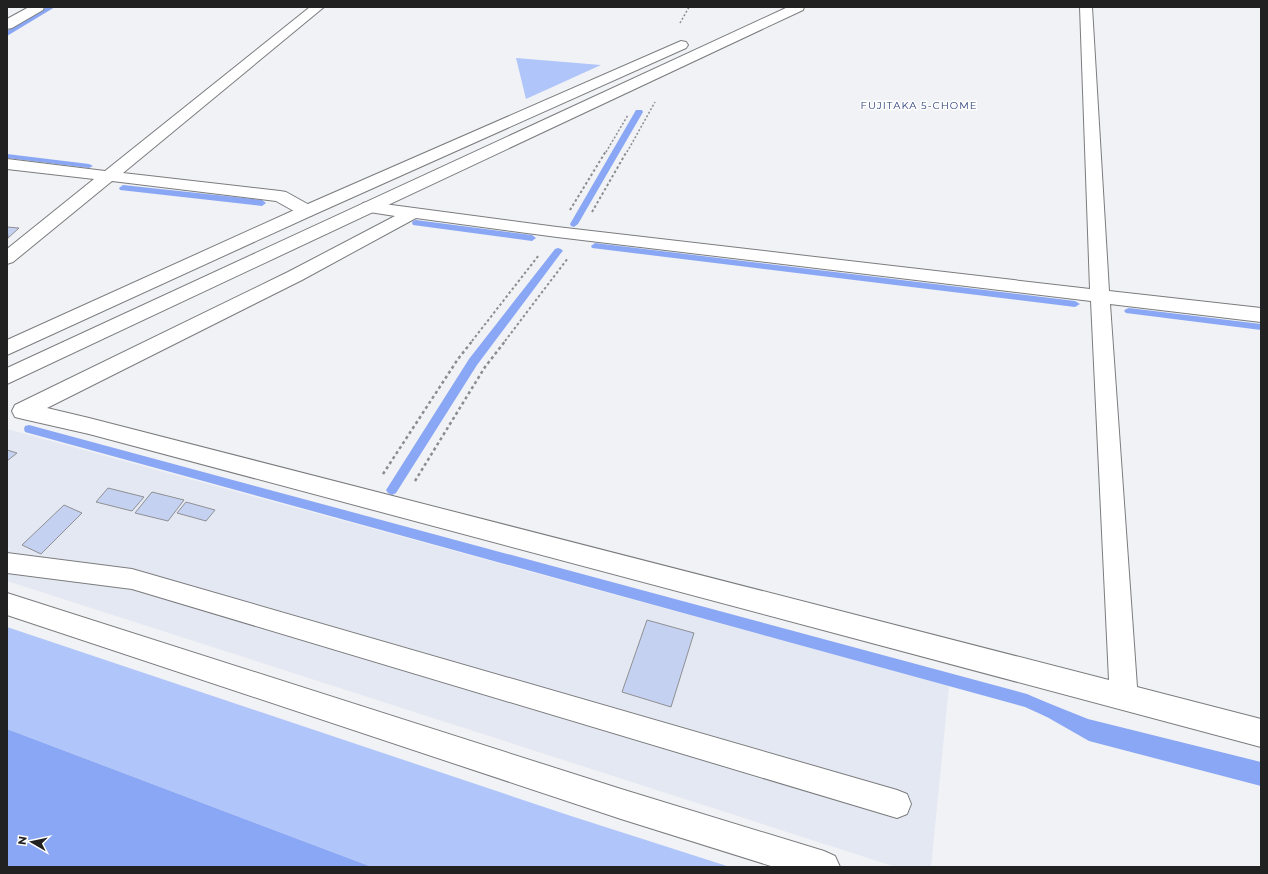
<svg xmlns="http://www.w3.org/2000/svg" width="1268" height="874" font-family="Montserrat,sans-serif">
	<rect width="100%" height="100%" fill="#f1f2f5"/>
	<!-- built -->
	<path fill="#e4e8f2" d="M7 429 949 686 931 867H896L7 581V551L10 548H7Z"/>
	<!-- green -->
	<g fill="#b0c5f9">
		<path d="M516 58 601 65 526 99Z"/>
		<path d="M7 627 571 816 730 867H372L7 729Z"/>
	</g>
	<!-- water -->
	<g fill="#8aa7f5">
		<path d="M1033 697 1088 719 1261 762V786L1089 741 1033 709Z"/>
		<path d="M7 729 372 867H7Z"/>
	</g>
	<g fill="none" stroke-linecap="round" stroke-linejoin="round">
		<!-- stream -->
		<g fill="#8aa7f5" fill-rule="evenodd">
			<path d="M47 7H55L7 36V31Z"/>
			<path d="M636 110H642L643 112 578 224 574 227 571 226 570 224Z"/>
			<path d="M7 154 89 164 93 166 89 168 7 158Z"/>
			<path d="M123 185 262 200 266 203 262 206 120 190 119 188Z"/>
			<path d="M416 220 532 235 536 238 532 241 413 225 412 223 413 221Z"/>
			<path d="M595 243 1075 301 1080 304 1075 307 592 248 591 246Z"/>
			<path d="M558 248 561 249 563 251 561 253 477 365 396 493 392 495 388 493 386 490 388 487 469 359 555 249Z"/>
			<path d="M1129 308 1261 324V330L1126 313 1124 311 1126 309Z"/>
			<path d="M29 425 1027 694 1052 705 1054 710 1052 715 1047 717 1025 707 25 432 24 429 25 426Z"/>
		</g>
	</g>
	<!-- building -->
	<g fill="#c4d1f1" stroke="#8f9093">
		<path d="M7 227 19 228 8 238Z"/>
		<path d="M7 450 17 453 7 461Z"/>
		<path d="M108 488 144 497 132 511 96 502Z"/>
		<path d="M152 492 184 500 168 521 135 513Z"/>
		<path d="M186 502 215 510 206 521 177 513Z"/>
		<path d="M64 505 82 513 41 554 22 545Z"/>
		<path d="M647 620 694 633 671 707 622 692Z"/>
	</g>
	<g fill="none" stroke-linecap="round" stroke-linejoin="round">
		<defs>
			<path id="lane" d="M7 553 132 569 897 790 907 794 911 804 907 814 897 818 132 589 7 573Z"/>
			<g id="street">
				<path d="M29 7H44L43 10 12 28 7 29V19Z"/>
				<path d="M310 7H324L123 173 280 191 286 192 313 207 316 211 313 215 307 216 301 215 276 201 112 181 13 262 7 264V249L94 179 7 169V159L105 171Z"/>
				<path d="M1080 7H1092L1109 291 1261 308V322L1110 304 1137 687 1261 719V747L89 434 23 419 15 417 12 411 15 405 288 272 395 216 363 211 360 207 363 203 369 202 557 227 1090 289ZM416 218 557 237 1091 301 1109 680 89 418 47 408 302 280Z"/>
				<path d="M7 593 621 789 824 851 835 856 840 867H774L621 819 7 615Z"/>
			</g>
			<g id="secondary">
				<path d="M788 7H804L803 10 7 384V368Z"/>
				<path d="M681 41 686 42 688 45 686 48 313 215 7 355V340L301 207Z"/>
			</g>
		</defs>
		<!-- lane casing -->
		<use href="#lane" stroke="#7b7c7e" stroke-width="2"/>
		<!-- street casing -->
		<use href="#street" stroke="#7b7c7e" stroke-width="2"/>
		<!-- secondary casing -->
		<use href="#secondary" stroke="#7b7c7e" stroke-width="2"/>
		<!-- path-far2 -->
		<g stroke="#8b8c8e" stroke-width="1.5" stroke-dasharray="2 2" stroke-linecap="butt">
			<path d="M680 23 689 7"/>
			<path d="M606 152 628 115"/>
			<path d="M627 152 655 102"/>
		</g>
		<!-- path-far1 -->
		<g stroke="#8b8c8e" stroke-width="2" stroke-dasharray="2.5 2.5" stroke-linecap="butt">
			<path d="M570 210 606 151"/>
			<path d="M592 212 627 151"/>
			<path d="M472 341 539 255"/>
			<path d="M505 341 568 258"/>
		</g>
		<!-- path -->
		<g stroke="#8b8c8e" stroke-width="2.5" stroke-dasharray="3 3" stroke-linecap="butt">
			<path d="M383 474 458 359 473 340"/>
			<path d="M415 481 485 367 506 340"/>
		</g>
		<!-- lane -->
		<use href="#lane" fill="#fff" fill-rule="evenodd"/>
		<!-- street -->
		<use href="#street" fill="#fff" fill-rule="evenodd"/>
		<!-- secondary -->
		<use href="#secondary" fill="#fff" fill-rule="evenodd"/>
	</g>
	<g text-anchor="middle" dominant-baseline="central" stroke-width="3" stroke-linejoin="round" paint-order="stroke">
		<!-- far-neighbourhood labels -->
		<g font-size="10" letter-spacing="1" fill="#2d407a" stroke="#fff">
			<text x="919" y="105">FUJITAKA 5-CHOME</text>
		</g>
	</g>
	<!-- border -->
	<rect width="1268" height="874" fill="none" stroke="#212122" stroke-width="16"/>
	<!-- north arrow -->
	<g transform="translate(32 842) rotate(279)" stroke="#ffffff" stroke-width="3" paint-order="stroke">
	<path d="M0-3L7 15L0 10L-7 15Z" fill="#212122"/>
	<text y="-6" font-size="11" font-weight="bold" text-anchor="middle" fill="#212122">N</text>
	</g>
</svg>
